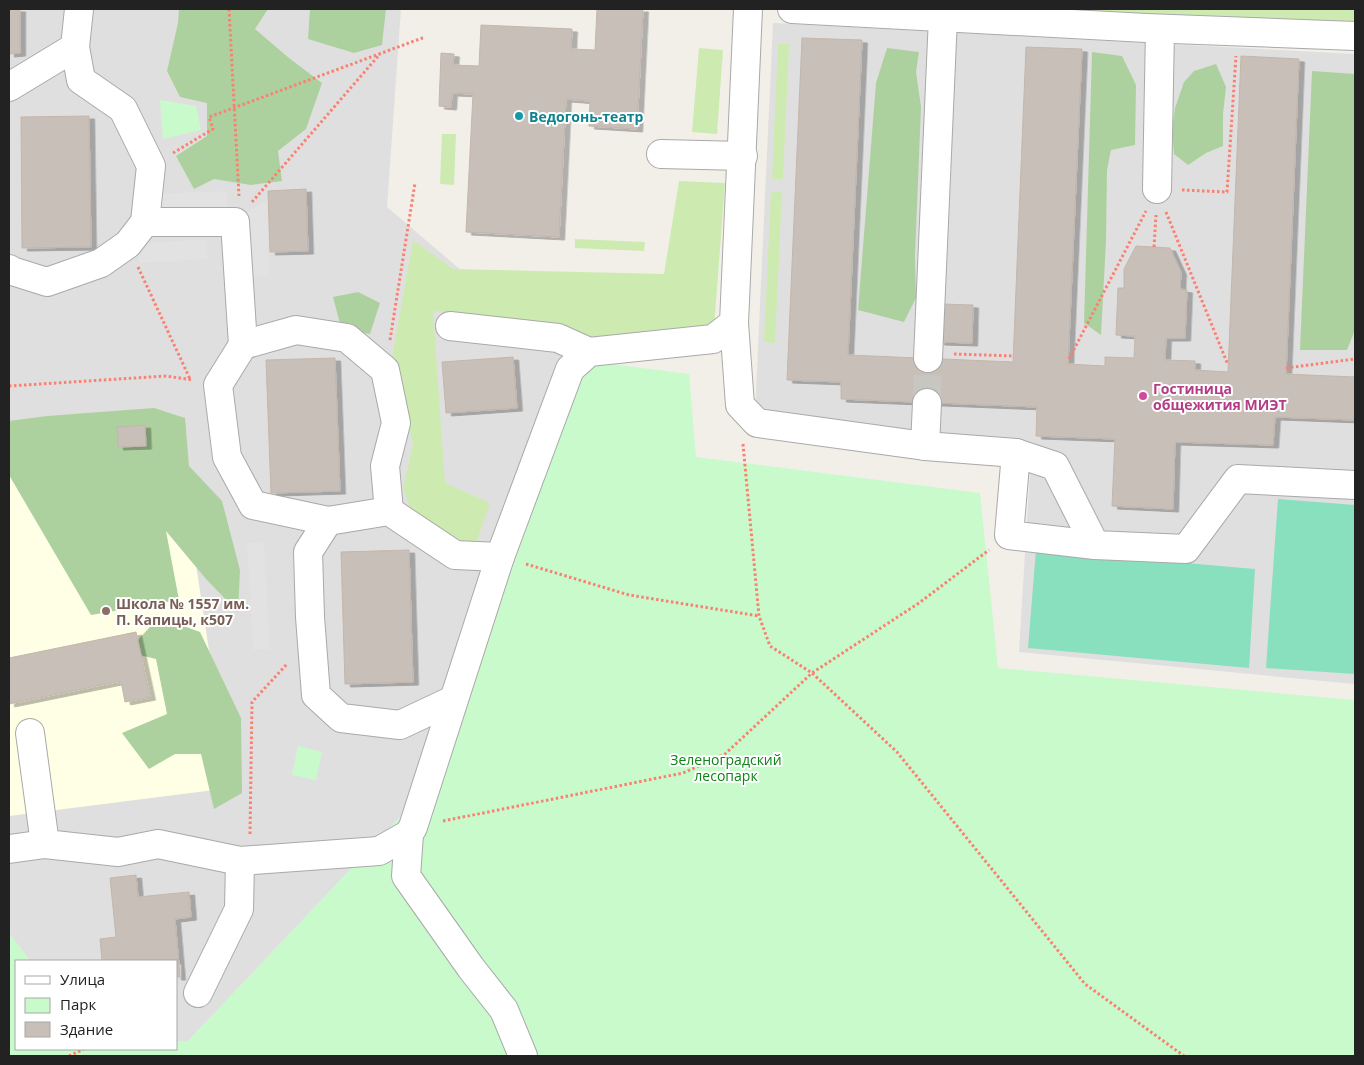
<svg xmlns="http://www.w3.org/2000/svg" width="1364" height="1065" font-family="'Open Sans',sans-serif">
	<defs>
		<filter id="shadow"><feDropShadow dx="5.5" dy="3" stdDeviation="0" flood-color="#0004"/></filter>
	</defs>
	<rect width="100%" height="100%" fill="#f2efe9"/>
	<!-- residential -->
	<g fill="#e0dfdf">
		<path d="M9 9H401L387 207 564 358 401 816 188 1041 176 1042V961H30L9 933Z"/>
		<path d="M773 23 1355 54V684L1019 652 1030 470 754 435Z"/>
	</g>
	<!-- education -->
	<path fill="#ffffe5" d="M174 421 230 788 9 816V435Z"/>
	<!-- grass -->
	<g fill="#cdebb0">
		<path d="M986 9H1355V29Z"/>
		<path d="M778 44H789L783 179H772Z"/>
		<path d="M699 48 723 50 717 134 692 132Z"/>
		<path d="M442 134H456L454 185 440 184Z"/>
		<path d="M679 181 725 183 714 328 595 342 548 324 433 311 445 483 490 503 476 543H454L411 509 403 488 413 445 401 390 391 363 413 240 453 269 664 274Z"/>
		<path d="M771 192H782L775 343 764 342Z"/>
		<path d="M575 239 645 242 644 251 575 248Z"/>
	</g>
	<!-- forest -->
	<g fill="#add19e">
		<path d="M179 9H268L255 29 289 58 322 83 306 129 278 151 282 181 251 185 214 179 194 189 176 156 207 136V103L180 97 167 71 178 23Z"/>
		<path d="M310 9H386L382 45 354 53 308 39Z"/>
		<path d="M887 48 919 52 916 72 921 107 915 256 916 298 904 322 858 310 876 83Z"/>
		<path d="M1092 52 1122 56 1136 85 1135 145 1111 150 1107 170 1106 241 1101 335 1084 323Z"/>
		<path d="M1216 64 1226 87 1223 114V146L1206 153 1188 165 1174 154 1172 130 1175 108 1184 82 1194 71Z"/>
		<path d="M1312 71 1355 74V330L1347 350H1300Z"/>
		<path d="M358 292 380 303 370 334 341 328 333 297Z"/>
		<path d="M154 408 185 418 189 466 222 501 240 570 238 612 206 579 166 531 179 600 91 615 9 475V421L47 416Z"/>
		<path d="M159 617 200 632 241 718 242 793 214 809 201 754H175L149 769 122 733 167 714 156 659 127 652Z"/>
	</g>
	<!-- park -->
	<g fill="#c8facc">
		<path d="M160 100 196 106 201 130 163 139Z"/>
		<path d="M564 358 689 374 696 457 980 493 998 668 1355 700V1056H9V933L30 961H16V1049H176V1042L188 1041 401 816Z"/>
		<path d="M298 746 322 752 316 780 292 775Z"/>
	</g>
	<!-- pitch -->
	<g fill="#88e0be">
		<path d="M1278 499 1355 505V674L1266 668Z"/>
		<path d="M1036 550 1255 569 1249 668 1028 648Z"/>
	</g>
	<!-- parking -->
	<g fill="#e2e2e2">
		<path d="M226 191 227 211 152 214V194Z"/>
		<path d="M267 201 269 276 249 277 246 212Z"/>
		<path d="M206 239 207 259 140 263 131 244Z"/>
		<path d="M264 542 270 649 253 650 247 543Z"/>
	</g>
	<!-- building -->
	<g fill="#c7bfb8" stroke="#c4b6ab" filter="url(#shadow)">
		<path d="M9 9H20V53L9 54Z"/>
		<path d="M597 9H643L637 129 589 126 590 101 566 99 559 237 466 232 473 94 452 93 451 107 439 106 441 53 454 54 453 65 479 66 481 25 572 29 571 49 595 50Z"/>
		<path d="M802 38 862 40 848 355 1013 362 1026 47 1082 49 1068 364 1105 366V357L1134 358 1135 336 1116 335 1118 288H1124V269L1136 246 1170 248 1181 272 1180 289 1187 290 1185 338H1166L1165 360 1195 361V370L1228 372 1241 56 1299 59 1286 374 1355 377V420L1275 417 1273 445 1175 442 1173 509 1112 506 1115 439 1036 436 1037 407 841 399V382L787 380Z"/>
		<path d="M89 116 91 247 22 248 21 117Z"/>
		<path d="M306 189 308 251 270 252 268 191Z"/>
		<path d="M941 304 973 305 972 343 939 342Z"/>
		<path d="M513 357 517 408 446 413 442 362Z"/>
		<path d="M335 358 340 491 271 493 266 360Z"/>
		<path d="M145 425 146 446 118 447 117 427Z"/>
		<path d="M409 550 413 682 345 684 341 552Z"/>
		<path d="M136 632 150 697 125 702 121 681 9 704V658Z"/>
		<path d="M136 875 138 897 189 892 191 917 175 919 180 977H176V961H102L100 939 116 937 110 878Z"/>
	</g>
	<g fill="none" stroke-linecap="round" stroke-linejoin="round">
		<!-- minor-tunnel -->
		<path stroke="#c8c6c1" stroke-width="28" stroke-dasharray="28 14" stroke-linecap="butt" d="M927 403 928 358"/>
		<defs>
			<g id="minor">
				<path d="M79 9 75 47 81 80 123 109 151 166 145 222H235L243 345"/>
				<path d="M792 9 1146 28 1355 36"/>
				<path d="M9 87 75 47"/>
				<path d="M661 154 743 156"/>
				<path d="M1157 189 1160 29"/>
				<path d="M9 269 12 271 47 282 101 263 128 244 145 222"/>
				<path d="M734 323 740 405 757 423 925 446 1016 453 1055 466 1095 545 1186 549 1238 479 1355 485"/>
				<path d="M450 326 558 338 589 352"/>
				<path d="M928 358 943 17"/>
				<path d="M925 446 927 403"/>
				<path d="M1016 453 1009 535 1095 545"/>
				<path d="M328 521 253 505 227 457 218 385 243 345 296 330 347 338 385 370 396 423 385 466 389 511"/>
				<path d="M453 700 400 725 341 718 316 695 310 617 308 552 328 521 389 511 455 555 500 557"/>
				<path d="M30 733 45 844"/>
				<path d="M409 834 406 876 471 968 504 1010 523 1056"/>
				<path d="M9 849 45 844 118 852 158 844 240 861 379 851 409 834 413 827 500 557 570 369 589 352 713 339 734 323 748 9"/>
				<path d="M198 993 239 909 240 861"/>
			</g>
		</defs>
		<!-- minor casing -->
		<use href="#minor" stroke="#a9a9a9" stroke-width="30"/>
		<!-- path -->
		<g stroke="#fa8072" stroke-width="3" stroke-dasharray="2.5 2.5" stroke-linecap="butt">
			<path d="M229 9 239 196"/>
			<path d="M173 153 213 129 209 117 425 37"/>
			<path d="M1182 190 1227 192 1236 56"/>
			<path d="M252 202 380 54"/>
			<path d="M1166 212 1228 365"/>
			<path d="M1154 247 1156 215"/>
			<path d="M138 267 190 379"/>
			<path d="M390 340 415 183"/>
			<path d="M954 354 1013 356"/>
			<path d="M1069 359 1146 211"/>
			<path d="M1286 368 1355 359"/>
			<path d="M9 386 166 376 193 380"/>
			<path d="M743 444 759 616 770 646 812 673 897 752 1085 984 1184 1056"/>
			<path d="M526 564 629 595 759 616"/>
			<path d="M443 821 683 773 725 754 812 673 919 603 989 550"/>
			<path d="M250 834 252 702 287 664"/>
			<path d="M69 1056 84 1049"/>
		</g>
		<!-- minor -->
		<use href="#minor" stroke="#fff" stroke-width="28"/>
	</g>
	<!-- markers -->
	<circle fill="#0f9aa8" stroke="#fff" stroke-width="2" cx="519" cy="116" r="5"/>
	<circle fill="#d1479c" stroke="#fff" stroke-width="2" cx="1143" cy="396" r="5"/>
	<circle fill="#8d6e63" stroke="#fff" stroke-width="2" cx="106" cy="611" r="5"/>
	<g text-anchor="middle" dominant-baseline="central" stroke-width="4" stroke-linejoin="round" paint-order="stroke">
		<!-- culture labels -->
		<g font-size="14" font-weight="bold" fill="#0d838f" stroke="#fff" text-anchor="start">
			<text x="529" y="116">Ведогонь-театр</text>
		</g>
		<!-- hotel labels -->
		<g font-size="14" font-weight="bold" fill="#b23c85" stroke="#fff" text-anchor="start">
			<text x="1153" y="388">Гостиница<tspan x="1153" dy="16">общежития МИЭТ</tspan></text>
		</g>
		<!-- education labels -->
		<g font-size="14" font-weight="bold" fill="#785e54" stroke="#fff" text-anchor="start">
			<text x="116" y="603">Школа № 1557 им.<tspan x="116" dy="16">П. Капицы, к507</tspan></text>
		</g>
		<!-- park labels -->
		<g font-size="14" fill="#0c8416" stroke="#fff">
			<text x="726" y="759">Зеленоградский<tspan x="726" dy="16">лесопарк</tspan></text>
		</g>
	</g>
	<!-- border -->
	<rect width="1364" height="1065" fill="none" stroke="#222222" stroke-width="20"/>
	<!-- legend -->
	<rect x="15" y="960" width="162" height="90" fill="#ffffff" stroke="#a7a7a7"/>
	<rect x="25" y="976" width="25" height="8" fill="#ffffff" stroke="#a7a7a7"/>
	<text x="60" y="985" font-size="15" fill="#222222">Улица</text>
	<rect x="25" y="998" width="25" height="15" fill="#c8facc" stroke="#a7a7a7"/>
	<text x="60" y="1010" font-size="15" fill="#222222">Парк</text>
	<rect x="25" y="1022" width="25" height="15" fill="#c7bfb8" stroke="#a7a7a7"/>
	<text x="60" y="1035" font-size="15" fill="#222222">Здание</text>
</svg>
